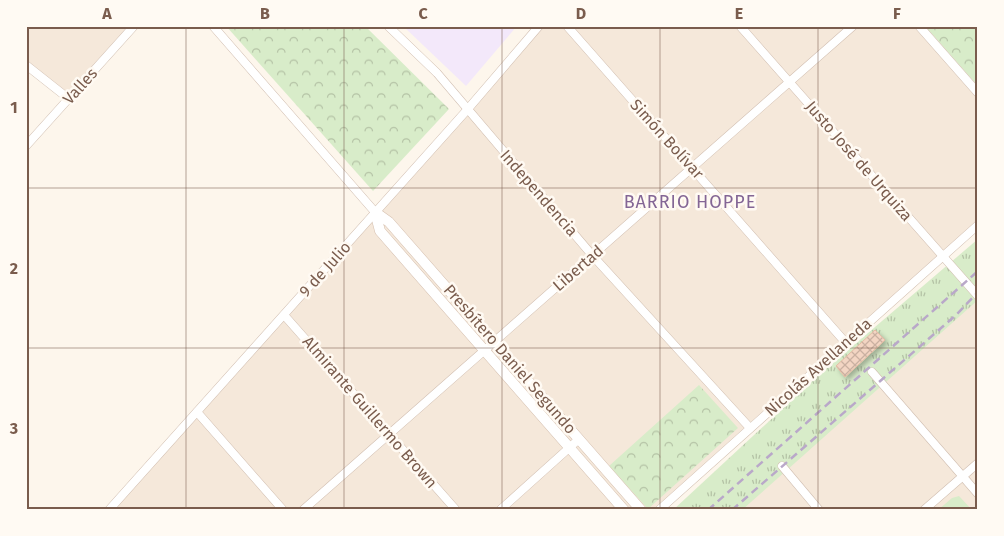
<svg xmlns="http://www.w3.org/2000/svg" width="1004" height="536" font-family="'Fira Sans',sans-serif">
	<defs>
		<pattern id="grass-tufts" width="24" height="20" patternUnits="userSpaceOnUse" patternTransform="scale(1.25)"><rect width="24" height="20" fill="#d8ecc9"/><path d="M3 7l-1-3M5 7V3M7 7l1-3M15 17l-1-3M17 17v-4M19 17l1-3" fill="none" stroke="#b4c2a5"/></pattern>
		<pattern id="forest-crowns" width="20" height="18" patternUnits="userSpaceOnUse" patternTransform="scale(1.25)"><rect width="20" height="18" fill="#d8ecc9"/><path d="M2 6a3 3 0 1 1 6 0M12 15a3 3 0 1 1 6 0" fill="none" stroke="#b4c2a5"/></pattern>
		<pattern id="building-cross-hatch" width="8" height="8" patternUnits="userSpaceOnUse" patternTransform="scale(1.25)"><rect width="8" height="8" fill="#f3d5c3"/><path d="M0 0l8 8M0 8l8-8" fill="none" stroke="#cab0a1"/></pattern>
		<filter id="shadow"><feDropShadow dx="3" dy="3" stdDeviation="2.5" flood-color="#0004"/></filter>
	</defs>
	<rect width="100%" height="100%" fill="#fdf6ec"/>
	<!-- residential -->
	<g fill="#f5e8da">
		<path d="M26 26H134L69 99 26 65Z"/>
		<path d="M539 26H978V225L659 510H109Z"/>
		<path d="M978 296V510H732Z"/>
	</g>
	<!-- education -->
	<path fill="#f3e8fa" d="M403 26H517L466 86Z"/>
	<!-- grass -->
	<path fill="url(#grass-tufts)" d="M978 239V300L742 510H673L820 374Z"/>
	<!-- forest -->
	<g fill="url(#forest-crowns)">
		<path d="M226 26H365L449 109 373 191Z"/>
		<path d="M925 26H978V86Z"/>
		<path d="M699 385 738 428 648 509 609 466Z"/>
	</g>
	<!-- pitch -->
	<path fill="#d8ecc9" d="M959 496 972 510H938L952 498Z"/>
	<!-- building -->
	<path fill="url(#building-cross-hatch)" stroke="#e6bba3" filter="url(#shadow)" d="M875 330 885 340 845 377 836 366Z"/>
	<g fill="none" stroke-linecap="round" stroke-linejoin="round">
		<defs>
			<g id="street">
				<path d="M213 26 375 212"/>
				<path d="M388 26 437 73 592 255 750 428"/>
				<path d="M567 26 846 343"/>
				<path d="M740 26 978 296"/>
				<path d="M919 26 978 93"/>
				<path d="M26 65 69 99"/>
				<path d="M26 146 134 26"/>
				<path d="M284 315 456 510"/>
				<path d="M872 372 978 494"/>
				<path d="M197 412 283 510"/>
				<path d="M782 466 819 510"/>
				<path d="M109 510 467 110 539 26"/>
				<path d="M303 510 853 26"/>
				<path d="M500 510 579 439"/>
				<path d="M659 510 978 225"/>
				<path d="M924 510 978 463"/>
			</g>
			<g id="secondary">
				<path d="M375 212 389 222 641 510"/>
				<path d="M375 212 380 231 624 510"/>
			</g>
		</defs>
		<!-- street casing -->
		<use href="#street" stroke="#d1beb0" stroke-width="9"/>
		<!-- secondary casing -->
		<use href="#secondary" stroke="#d6c0b0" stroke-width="11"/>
		<!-- street -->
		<use href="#street" stroke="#fff" stroke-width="8"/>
		<!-- secondary -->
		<use href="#secondary" stroke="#fff" stroke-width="10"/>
		<!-- rail -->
		<g stroke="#b9a8c9" stroke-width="2.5" stroke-dasharray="8 5" stroke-linecap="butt">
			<path d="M708 510 978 271"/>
			<path d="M732 510 956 315 978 292"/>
		</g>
	</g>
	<!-- grid -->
	<path fill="none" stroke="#7a5c4d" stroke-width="1" stroke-opacity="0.55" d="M186 26V510M344 26V510M502 26V510M660 26V510M818 26V510M26 188H978M26 348H978"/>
	<g text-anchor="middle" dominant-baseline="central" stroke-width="5" stroke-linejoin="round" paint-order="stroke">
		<!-- street labels -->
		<g font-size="16" fill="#7a5c4d" stroke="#fffaf3">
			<text transform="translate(80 86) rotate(-48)">Valles</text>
			<text transform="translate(667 139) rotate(48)">Simón Bolívar</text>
			<text transform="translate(859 161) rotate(49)">Justo José de Urquiza</text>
			<text transform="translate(539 193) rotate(49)">Independencia</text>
			<text transform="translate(578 268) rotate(-41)">Libertad</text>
			<text transform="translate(325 269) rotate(-48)">9 de Julio</text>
			<text transform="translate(510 359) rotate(49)">Presbítero Daniel Segundo</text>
			<text transform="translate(818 367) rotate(-42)">Nicolás Avellaneda</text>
			<text transform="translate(370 412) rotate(49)">Almirante Guillermo Brown</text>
		</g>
		<!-- neighbourhood labels -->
		<g font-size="18" letter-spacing="1" fill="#846695" stroke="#fffaf3">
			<text x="690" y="202">BARRIO HOPPE</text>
		</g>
	</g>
	<!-- border -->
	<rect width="1004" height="536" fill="none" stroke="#fffaf3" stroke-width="55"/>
	<rect x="28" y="28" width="948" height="480" fill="none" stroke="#7a5c4d" stroke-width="2"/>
	<g font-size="16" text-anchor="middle" font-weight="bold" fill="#7a5c4d">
		<text x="107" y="19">A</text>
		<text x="265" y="19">B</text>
		<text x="423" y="19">C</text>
		<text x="581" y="19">D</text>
		<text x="739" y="19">E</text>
		<text x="897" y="19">F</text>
		<text x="14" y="113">1</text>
		<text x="14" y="274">2</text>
		<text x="14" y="434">3</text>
	</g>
</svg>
